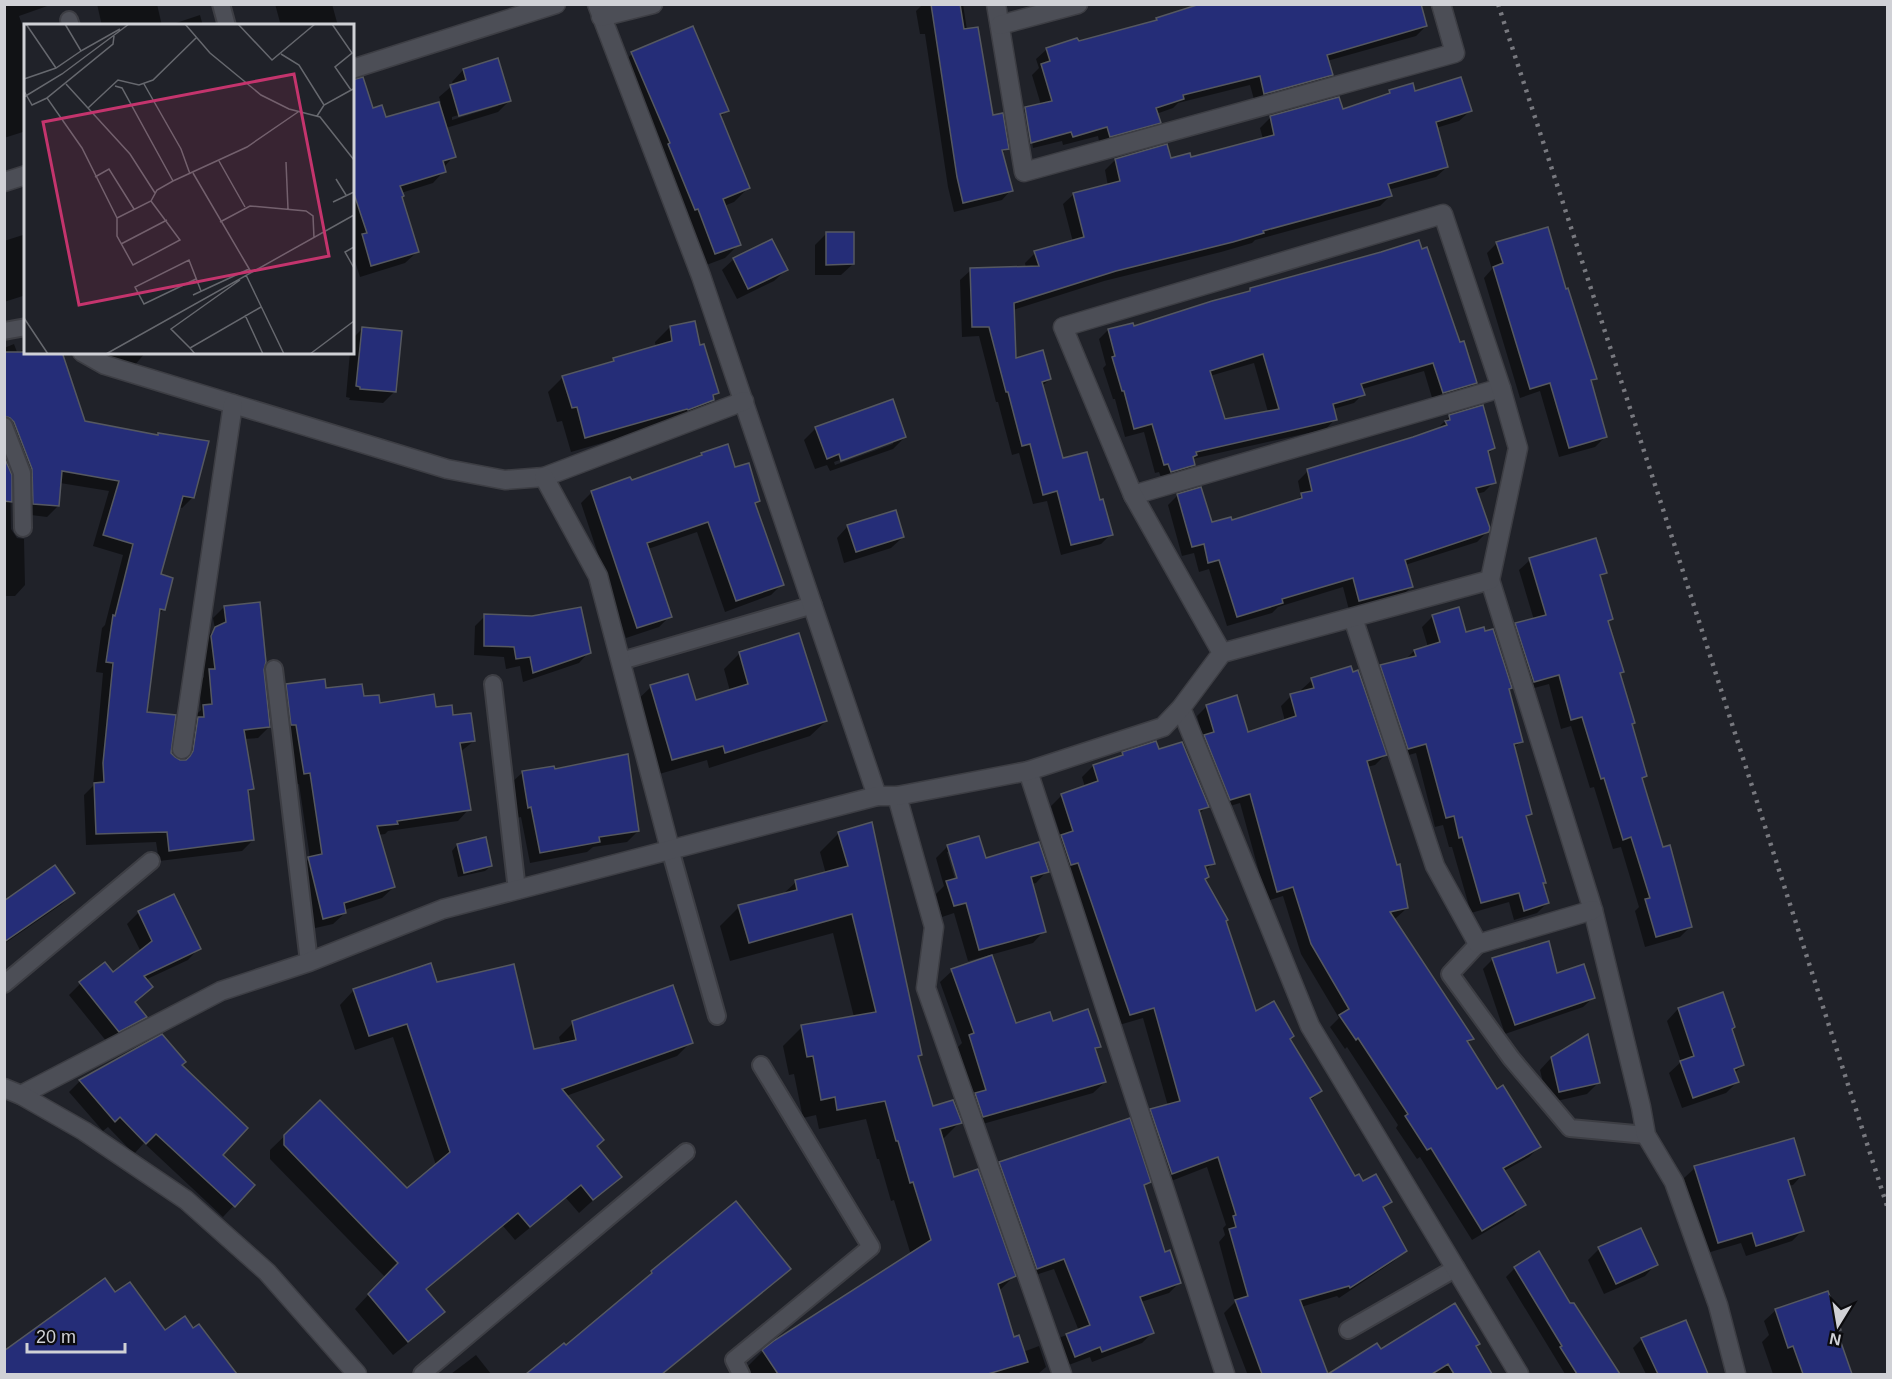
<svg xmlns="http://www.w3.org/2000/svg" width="1892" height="1379" font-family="Arial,sans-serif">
	<rect width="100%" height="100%" fill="#202229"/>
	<!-- shadow -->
	<g fill="#0007" fill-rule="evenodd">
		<path d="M4 4H53L19 16 26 36V131L4 138Z"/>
		<path d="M97 4H157L162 26H102Z"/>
		<path d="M275 4H332L338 26H281Z"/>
		<path d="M923 4H963L967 30 992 117 1007 148 1002 154 1011 190 1002 200 954 212 948 187 925 34H920L916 11Z"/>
		<path d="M200 15 203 26H167Z"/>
		<path d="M1157 19 1426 26 1416 36 1327 61 1331 75 1321 85 1255 103 1250 85 1178 103 1173 108 1156 114 1159 122 1149 132 1100 146 1098 136 1063 145 1062 141 1033 148 1027 114H1024L1030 149 1021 152 1015 119 1025 109 1041 105 1032 75 1039 68 1036 59 1046 50 1076 40 1078 43 1154 22Z"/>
		<path d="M692 28 727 110 720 118 748 188 734 202 724 206 739 244 725 258 701 267 618 67 632 54Z"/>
		<path d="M463 70 509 101 498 112 446 128 454 156 443 168 444 171 433 183 401 193 400 198 417 252 405 263 360 277 352 252V245L355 243 352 234V102L373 110 385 119 441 103 439 97 453 85 452 82ZM498 103V106L452 120V117Z"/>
		<path d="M1390 91 1414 93 1470 111 1459 121 1436 128 1447 167 1436 177 1388 190 1390 196 1380 206 1255 240 1252 243 1221 252 1104 281 1013 310 1014 360 1050 379 1042 386 1062 460 1099 502 1111 534 1101 544 1061 555 1047 501 1033 504 1019 453 1012 455 998 402H996L979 336 962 337 960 280 971 270 1026 268 1025 263 1035 253 1073 242 1063 204 1074 194 1108 186 1105 170 1115 160 1190 159 1263 139 1260 128 1271 117 1342 111 1384 97Z"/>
		<path d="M26 234V295L4 302V241Z"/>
		<path d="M826 234 853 264 841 275H815V245Z"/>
		<path d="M1497 243 1564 291 1596 378 1590 383 1605 437 1595 447 1559 457 1540 391 1520 398 1484 278 1492 269 1487 253Z"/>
		<path d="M1381 254 1475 383 1466 392 1433 401 1424 371 1362 389 1363 394 1354 403 1333 409 1335 419 1326 429 1192 459 1193 465 1184 474 1162 480 1159 472 1155 473 1144 432 1125 437 1115 399H1113L1103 368 1106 365 1099 339 1108 330 1133 328 1246 294 1250 290ZM1254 363 1268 412 1224 421 1210 376Z"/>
		<path d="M734 259 786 270 774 281 737 299 722 270Z"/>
		<path d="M670 327 699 347 717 393 712 398 713 400 698 415 571 452 562 421 557 422 548 392 563 377 609 364 614 359 656 347 655 342Z"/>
		<path d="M362 329 395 391 383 403 349 400 350 398 346 397 350 352H352V339Z"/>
		<path d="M14 344 17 352 26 349V352L84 423 193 497 182 508 178 507 159 575 171 579 163 610 157 616 145 713 174 759 183 761 188 729 193 718 201 710 199 682 204 677 200 648 204 640 215 629 213 618 224 607 262 670 269 727 258 738 244 739 252 789 247 794 253 840 242 851 159 861 156 842 86 845 84 795 93 786 103 673 96 672 102 628 105 625 123 555 93 546 109 491 60 483 58 506 47 517 23 514 22 481 4 436V348Z"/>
		<path d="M87 352H146L134 366Z"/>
		<path d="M1450 416 1494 448 1487 455 1494 482 1484 492 1476 494 1487 532 1477 542 1405 565 1411 587 1401 597 1349 610 1343 587 1278 607 1272 613 1227 626 1209 569 1199 572 1194 553 1182 556 1168 505 1178 495 1211 524 1231 522 1295 502 1301 496 1298 481 1308 471 1414 439 1440 428V426Z"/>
		<path d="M816 428 905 437 893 449 830 471 827 465 815 469 804 440ZM893 441V444L835 465 834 462Z"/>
		<path d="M702 454 759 501 754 506 782 584 771 595 725 612 697 532 648 549 670 616 659 627 626 638 581 503 592 492 631 482 698 459Z"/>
		<path d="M4 460 10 475 11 529 17 538 24 539 25 585 15 596H4Z"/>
		<path d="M848 526 903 537 891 548 844 563 837 538Z"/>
		<path d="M1530 560 1605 573 1599 578 1612 619 1607 623 1622 671 1619 674 1631 725 1646 776 1641 781 1662 849 1691 926 1680 937 1645 947 1635 911 1639 907 1621 847 1613 849 1594 787 1590 788 1571 726 1561 729 1549 684 1523 691 1506 635 1516 625 1534 620 1519 570Z"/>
		<path d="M485 616 589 652 579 663 523 682 520 666 506 669 504 657 474 655 475 626Z"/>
		<path d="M1433 616 1465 634 1508 690 1521 741 1513 749 1530 814 1525 819 1545 882 1542 885 1547 903 1537 913 1514 920 1509 902 1471 913 1452 847H1449L1443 825 1435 827 1416 753 1398 758 1371 677 1381 666 1405 660 1414 651 1428 647 1422 627Z"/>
		<path d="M798 635 826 721 810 736 709 768 707 760 656 775 635 702 651 687 695 702 730 691 724 669 739 654Z"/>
		<path d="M1312 680 1385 755 1375 765 1367 767 1407 908 1396 918 1393 919 1472 1039 1467 1044 1496 1091 1539 1147 1529 1157 1504 1171 1524 1204 1514 1215 1472 1240 1420 1157 1417 1159 1396 1128 1398 1125 1347 1047 1345 1049 1330 1027 1339 1018 1301 954 1283 896 1267 901 1240 803 1220 809 1195 746 1203 738 1197 716 1207 706 1248 734 1285 721 1281 706 1291 696 1302 693 1301 690Z"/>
		<path d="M287 685 324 690 363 698 378 704 434 709 452 717 474 741 460 752 469 809 458 821 388 831 385 834 378 835 394 887 382 898 344 910 345 913 333 924 311 929 298 870 310 858 299 784 293 785 276 696Z"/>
		<path d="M1158 751 1207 806 1199 814 1213 863 1205 871 1204 880 1224 922 1255 1013 1289 1039 1320 1091 1310 1101 1354 1178 1390 1201 1382 1209 1405 1250 1394 1261 1339 1298 1337 1296 1301 1307 1326 1374H1245L1247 1373 1224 1313 1235 1302 1219 1242 1225 1235 1223 1228 1226 1225 1207 1167 1161 1185 1140 1122 1151 1111 1168 1106 1143 1018 1119 1025 1050 848 1061 837 1051 806 1062 795 1085 787 1082 777 1093 766 1119 758 1123 753Z"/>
		<path d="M522 773 638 831 627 842 593 847 587 852 530 863 521 817 517 818 511 783Z"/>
		<path d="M839 833 921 1054 917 1058 932 1108 960 1122 942 1140 953 1179 1014 1276 999 1291 1013 1339 1023 1352 1039 1346 1046 1367 1038 1374H747L744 1370 763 1351 911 1255 894 1200 891 1201 879 1159H877L866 1119 819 1129 816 1115 803 1118 794 1074 789 1075 783 1046 802 1027 854 1017 833 933 730 961 720 926 739 907 782 895 796 882 826 874 820 852Z"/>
		<path d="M978 838 985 860 1047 871 1036 883 1032 884 1044 931 1033 943 990 955 1015 1025 1052 1022 1099 1046 1094 1051 1105 1082 1093 1093 972 1127 973 1097 958 1047 962 1043 940 982 952 971 991 957 990 955 968 961 954 913 942 917 936 894 944 886 936 858 947 847ZM947 852H950L960 885 957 886Z"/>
		<path d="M457 845 491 866 485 871 458 877 452 851Z"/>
		<path d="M73 893 62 904 4 944V903Z"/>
		<path d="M139 912 199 948 188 960 145 980 151 987 134 1003 145 1017 134 1028 107 1042 69 995 80 984 112 974 141 952 127 924Z"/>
		<path d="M1493 959 1556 974 1594 997 1583 1007 1505 1034 1483 969Z"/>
		<path d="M436 984 533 1051 561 1045 559 1037 573 1023 691 1042 677 1056 566 1096 596 1146 620 1176 579 1213 566 1198 515 1240 503 1226 426 1290 443 1312 429 1326 393 1355 355 1309 385 1277 270 1159V1150L320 1102 406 1191 436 1165 393 1037 355 1050 340 1005 354 990Z"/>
		<path d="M1678 1009 1731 1030 1743 1065 1734 1073 1737 1082 1726 1093 1682 1108 1669 1073 1681 1062 1667 1021Z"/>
		<path d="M1551 1058 1598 1083 1587 1094 1548 1103 1540 1070Z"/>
		<path d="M180 1065 221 1155 253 1185 223 1217 144 1143 134 1154 108 1127 103 1131 69 1092 80 1081Z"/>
		<path d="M1000 1163 1149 1182 1143 1187 1164 1253 1179 1283 1169 1293 1141 1302 1152 1333 1142 1343 1092 1362 1090 1357 1058 1369 1051 1348 1061 1337 1079 1331 1054 1269 1026 1278 990 1174Z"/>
		<path d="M1695 1168 1803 1174 1793 1185 1788 1186 1803 1230 1792 1241 1746 1256 1741 1243 1707 1253 1684 1178Z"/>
		<path d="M736 1204 789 1269 776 1282 662 1374H528L564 1345 566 1347 638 1286 652 1272Z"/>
		<path d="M1599 1249 1656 1264 1645 1276 1604 1294 1588 1260Z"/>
		<path d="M1515 1268 1569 1304H1573L1618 1374H1565L1506 1277Z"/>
		<path d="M115 1294 165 1332 193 1330 229 1367 222 1374H4V1353Z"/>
		<path d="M1776 1310 1840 1330 1836 1333 1851 1374H1773L1762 1342 1769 1335 1764 1321Z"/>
		<path d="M1685 1322 1706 1374H1646L1633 1348 1642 1339Z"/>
		<path d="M1377 1345 1380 1351 1475 1347 1491 1374H1329Z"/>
		<path d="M476 1355 491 1374H451Z"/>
	</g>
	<!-- building -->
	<g fill="#252d78" stroke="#555860" stroke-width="1.5" fill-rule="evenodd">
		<path d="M931 4H960L964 29 978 27 993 115 1003 113 1009 149 1002 150 1013 191 963 203 957 177Z"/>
		<path d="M1200 4H1421L1427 26 1327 55 1333 75 1264 94 1260 76 1183 95 1184 99 1156 108 1161 123 1110 137 1107 127 1073 137 1071 132 1031 143 1025 107 1052 101 1041 64 1050 61 1046 48 1077 38 1079 41 1157 20 1156 18Z"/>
		<path d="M693 26 729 111 720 114 750 188 723 199 741 245 715 254 698 209 695 210 668 144 670 143 631 52Z"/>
		<path d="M498 58 511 101 459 116 450 85 466 80 463 69Z"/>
		<path d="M363 77 373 108 382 105 386 117 439 102 456 157 443 161 446 172 400 186 404 196 402 197 419 252 371 266 362 234 367 233 352 188V80Z"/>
		<path d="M1461 77 1472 111 1436 122 1448 167 1388 184 1392 196 1263 231 1264 233 1233 242 1116 271 1014 303 1016 358 1043 350 1051 379 1042 382 1063 458 1087 452 1100 500 1103 499 1113 535 1071 545 1057 491 1043 495 1030 444 1022 446 1008 392H1006L989 327H972L970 268 1039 266 1034 251 1084 237 1073 193 1120 181 1115 159 1167 144 1171 158 1190 153 1191 157 1274 135 1270 116 1339 97 1343 109 1390 93 1389 90 1413 83 1415 91Z"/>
		<path d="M1548 227 1566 289 1568 288 1597 379 1591 380 1607 437 1569 448 1550 383 1530 389 1493 267 1503 263 1496 242Z"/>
		<path d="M826 232H854V264L826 265Z"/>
		<path d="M772 239 788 270 748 289 733 258Z"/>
		<path d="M1419 240 1422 249 1427 247 1460 342 1464 341 1477 383 1443 393 1433 363 1361 384 1365 395 1333 404 1337 420 1196 452 1197 455 1193 457 1195 465 1171 472 1168 464 1164 465 1152 424 1134 429 1124 391H1122L1112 357 1115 356 1108 329 1133 323 1134 326 1212 301 1250 291V288L1381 252ZM1263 354 1279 409 1225 419 1210 371Z"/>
		<path d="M695 321 700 345 704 344 719 393 713 395 714 400 688 410 687 409 585 438 577 407 572 408 562 376 614 361 613 358 672 341 670 326Z"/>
		<path d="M362 327 402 331 396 392 360 389V387L356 386Z"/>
		<path d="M4 352H62L85 421 158 435V433L209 441 194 498 183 496 161 574 173 578 165 610 160 609 147 712 176 715 171 753 175 757 180 760H186L190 756 193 751 198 717H204L203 705 212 704 209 669H215L211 636 215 627 226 622 224 606 260 602 266 662 264 670 270 727 244 730 254 789 248 790 254 840 169 851 167 832 96 834 94 783 104 782 103 763 113 663 106 662 113 615 115 616 133 544 103 535 119 481 62 471 59 506 33 504 32 469 14 422 10 418 4 416Z"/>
		<path d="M893 399 906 437 841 461 839 454 827 459 815 427Z"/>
		<path d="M1483 405 1495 448 1488 451 1496 483 1476 488 1490 528 1489 532 1405 560 1413 587 1359 601 1353 578 1282 599 1283 603 1237 617 1219 560 1208 563 1204 544 1192 547 1177 494 1201 487 1212 522 1231 517 1232 520 1302 498 1301 493 1312 491 1307 469 1413 437 1447 425 1445 421 1450 420 1449 415Z"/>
		<path d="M728 444 735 467 749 463 760 501 755 503 784 585 736 601 708 522 647 543 672 617 637 628 591 491 630 477 632 480 702 455 701 453Z"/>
		<path d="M4 457 12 475V502L4 501Z"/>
		<path d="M896 510 904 537 856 552 847 525Z"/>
		<path d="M1596 538 1607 573 1600 575 1613 619 1608 621 1624 672 1620 673 1635 723 1632 724 1647 776 1642 778 1663 847 1670 845 1692 927 1656 937 1645 899 1650 898 1631 837 1623 840 1604 778 1601 779 1582 717 1571 720 1559 675 1534 682 1515 623 1546 615 1529 558Z"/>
		<path d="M581 607 591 653 533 673 530 657 516 659 514 647 484 646V614L532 616Z"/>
		<path d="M1459 607 1466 632 1484 627 1485 631 1493 629 1512 688 1509 689 1523 742 1514 744 1532 814 1526 816 1546 883H1543L1549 903 1524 911 1519 893 1481 903 1462 837 1459 838 1454 816 1446 818 1426 744 1408 749 1380 665 1416 656 1414 650 1440 642 1432 615Z"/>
		<path d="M799 633 827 721 725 753 723 746 672 760 650 685 688 674 696 700 748 684 739 652Z"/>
		<path d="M1351 666 1353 672 1358 670 1387 755 1367 761 1397 865 1400 864 1408 908 1390 912 1474 1039 1467 1041 1497 1089 1503 1085 1541 1147 1503 1168 1526 1205 1482 1231 1431 1148 1427 1150 1405 1116 1408 1114 1358 1038 1356 1040 1339 1015 1349 1009 1311 944 1293 887 1277 892 1250 794 1230 800 1204 735 1214 732 1206 705 1237 695 1248 732 1296 716 1290 694 1314 688 1311 678Z"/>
		<path d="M325 679 326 688 362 684 364 696 379 695 380 703 434 694 436 707 452 705 453 715 471 713 475 741 460 743 471 810 397 821 398 824 377 826 395 887 344 903 346 913 323 919 308 857 322 854 310 773 304 774 296 725H291L286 684Z"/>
		<path d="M1156 741 1159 749 1182 742 1209 807 1199 810 1215 864 1205 866 1209 877 1205 879 1228 920 1226 921 1256 1011 1274 1001 1294 1036 1290 1039 1322 1091 1310 1098 1355 1176 1359 1174 1363 1181 1376 1174 1392 1202 1383 1207 1407 1251 1350 1288 1349 1286 1300 1300 1328 1374 1377 1343 1381 1349 1455 1303 1480 1344 1476 1346 1492 1374H1454L1448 1364 1432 1374H1262L1235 1300 1248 1296 1229 1229 1236 1227 1233 1216 1236 1215 1218 1157 1172 1174 1150 1109 1180 1101 1154 1008 1130 1015 1078 863 1071 865 1061 835 1073 831 1061 794 1098 781 1093 765 1123 755 1122 752Z"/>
		<path d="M628 754 639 831 599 837 600 842 540 853 531 807 528 808 522 771 554 766 555 769Z"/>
		<path d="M872 822 922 1055 918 1056 933 1106 953 1100 962 1123 940 1129 954 1177 978 1169 1016 1276 998 1284 1014 1337 1019 1335 1028 1362 988 1374H778L762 1350 775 1340 931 1240 913 1182 910 1183 898 1141H896L885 1101 837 1110 835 1097 821 1100 813 1056 807 1057 801 1025 876 1012 852 914 749 943 738 905 797 890 795 880 848 866 838 832Z"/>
		<path d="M979 836 986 858 1039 842 1049 872 1031 877 1046 932 979 950 966 903 954 906 946 881 957 878 947 845Z"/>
		<path d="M486 837 492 866 464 873 457 844Z"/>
		<path d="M55 865 75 893 4 942V901Z"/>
		<path d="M174 894 201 949 144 976 153 987 135 1002 147 1017 119 1032 79 982 105 962 113 972 152 941 138 911Z"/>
		<path d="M1549 941 1557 973 1584 964 1595 998 1515 1025 1492 958Z"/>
		<path d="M992 955 1016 1023 1050 1012 1053 1021 1088 1009 1101 1047 1095 1048 1106 1082 983 1117 975 1093 986 1090 969 1035 974 1033 951 969Z"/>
		<path d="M431 963 437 982 514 964 534 1049 576 1040 572 1021 673 985 693 1043 562 1089 604 1140 597 1146 622 1177 593 1200 581 1185 530 1227 518 1213 426 1289 445 1312 408 1342 368 1294 398 1263 284 1145V1135L320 1100 407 1188 450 1152 407 1024 369 1036 353 989Z"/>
		<path d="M1723 992 1735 1027 1732 1029 1744 1065 1734 1069 1739 1082 1693 1098 1680 1061 1694 1056 1678 1008Z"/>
		<path d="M162 1034 186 1062 182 1065 248 1128 223 1155 255 1185 235 1207 156 1134 146 1144 120 1117 115 1122 79 1080Z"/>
		<path d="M1588 1034 1600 1083 1559 1092 1551 1057Z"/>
		<path d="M1130 1118 1151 1182 1144 1185 1165 1252 1170 1250 1181 1283 1140 1297 1154 1333 1102 1352 1100 1347 1075 1357 1066 1334 1090 1325 1064 1259 1037 1269 999 1162Z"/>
		<path d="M1794 1138 1805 1175 1788 1180 1804 1231 1756 1246 1752 1233 1718 1243 1694 1166Z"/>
		<path d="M736 1201 791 1269 662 1374H526L564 1343 566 1345 652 1273 651 1271Z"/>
		<path d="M1641 1228 1658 1265 1616 1284 1598 1247Z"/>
		<path d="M1539 1251 1570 1303H1574L1620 1374H1577L1560 1347 1562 1346 1514 1267Z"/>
		<path d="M105 1278 115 1292 130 1282 165 1330 185 1316 193 1328 199 1324 237 1374H4V1351Z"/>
		<path d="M1828 1291 1841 1330 1837 1331 1852 1374H1803L1793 1346 1788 1348 1775 1309Z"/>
		<path d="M1686 1320 1708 1374H1658L1641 1338Z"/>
	</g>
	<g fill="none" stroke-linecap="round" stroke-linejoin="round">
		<defs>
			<g id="lane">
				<path d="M221 4 227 26"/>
				<path d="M69 20 71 26"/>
				<path d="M4 331 26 327"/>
				<path d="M4 426 22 473 23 528"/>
				<path d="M621 661 813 605"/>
				<path d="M274 669 309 962"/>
				<path d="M493 684 517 890"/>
				<path d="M670 849 717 1016"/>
				<path d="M1478 944 1450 974 1511 1058 1570 1128 1646 1135"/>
				<path d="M4 984 151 861"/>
				<path d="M1348 1330 1456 1268"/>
				<path d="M422 1374 686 1152"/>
				<path d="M741 1374 734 1360 871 1247 761 1065"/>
			</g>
			<g id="street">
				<path d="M597 4 701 276 877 796"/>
				<path d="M996 4 1024 172 1455 53 1441 4"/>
				<path d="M601 17 653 4"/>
				<path d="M1000 25 1078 4"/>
				<path d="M352 69 556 4"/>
				<path d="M4 182 26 175"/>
				<path d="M82 352 105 365 447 469 505 480 544 477 744 401"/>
				<path d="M544 477 598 576 670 849"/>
				<path d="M1133 495 1501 388"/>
				<path d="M1490 580 1593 910 1641 1107 1646 1135 1674 1182 1718 1305 1736 1374"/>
				<path d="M1353 618 1435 866 1478 944 1593 910"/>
				<path d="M1181 708 1310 1026 1519 1374"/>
				<path d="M182 749 233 404"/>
				<path d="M1028 771 1225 1374"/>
				<path d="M897 796 934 927 926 988 1062 1374"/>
				<path d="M21 1095 221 991 309 962 443 909 877 796H897L1028 771 1163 727 1181 708 1222 653 1490 580 1518 448 1501 388 1443 214 1063 327 1133 495 1222 653"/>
			</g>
			<path id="secondary" d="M4 1088 21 1095 84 1131 186 1200 267 1272 357 1374"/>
		</defs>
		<!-- lane casing -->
		<use href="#lane" stroke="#3d3e44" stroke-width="20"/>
		<!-- street casing -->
		<use href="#street" stroke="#3d3e44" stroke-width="21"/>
		<!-- secondary casing -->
		<use href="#secondary" stroke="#3d3e44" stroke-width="21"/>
		<!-- lane -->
		<use href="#lane" stroke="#4c4e56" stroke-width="16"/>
		<!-- street -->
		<use href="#street" stroke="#4c4e56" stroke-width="18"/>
		<!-- secondary -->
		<use href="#secondary" stroke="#4c4e56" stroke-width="18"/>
		<!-- rail -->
		<path stroke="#78797f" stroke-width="4.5" stroke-dasharray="3 6" stroke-linecap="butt" d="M1498 4 1660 500 1888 1209"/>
	</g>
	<!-- overview -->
	<g transform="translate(24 24)">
		<rect width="330" height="330" fill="#202229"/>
		<path fill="none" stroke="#66686e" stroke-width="1.5" d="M2 0 32 44M41 0 57 27 96 5M161 0 186 29 237 71 265 85 296 93 330 136M214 0 248 36 291 0M308 0 328 29 311 43 327 66M90 12 89 20 23 74 58 124 93 194M257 30 275 41 300 81M0 55 32 44 57 27M42 60 106 130 131 169M120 60 157 125 166 150M91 62 98 64 149 157M0 67 8 81 23 74M0 73 38 50 105 0M64 84 94 56 115 61 129 56 172 14M293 92 300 81 329 65M195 137 221 183M262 138 264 185M169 149 227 248M71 153 85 145 110 185M312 155 322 171M127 177 156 216 109 241 93 212V194L127 177 133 166 149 157 223 123 274 88M309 178 330 168M196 198 226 182 282 187 289 192 290 214M97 220 143 196M330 223 321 228 330 244M222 251 260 330M172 255 120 280 111 263 165 236 177 267M169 271 225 245M221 291 239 330M0 294 24 330M166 324 147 305 216 256M82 330 330 191M171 330 166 324 237 283M286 330 330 297"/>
		<path fill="#c4346d" fill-opacity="0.15" stroke="#c4346d" stroke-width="3" d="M270 50 305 232 55 281 19 98Z"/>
		<rect width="330" height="330" fill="none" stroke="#d0d1d6" stroke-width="3"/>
	</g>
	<!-- border -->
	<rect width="1892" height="1379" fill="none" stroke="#d0d1d6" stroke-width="12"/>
	<!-- north arrow -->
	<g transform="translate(1838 1325) rotate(191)" stroke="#0b0b0e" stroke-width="4.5" paint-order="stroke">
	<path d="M0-4.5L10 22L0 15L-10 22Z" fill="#d0d1d6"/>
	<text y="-9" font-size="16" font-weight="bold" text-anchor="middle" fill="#d0d1d6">N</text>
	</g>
	<!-- scale -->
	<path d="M27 1343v9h98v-9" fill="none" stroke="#d0d1d6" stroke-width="3"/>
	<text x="36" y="1343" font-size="18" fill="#d0d1d6" stroke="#0b0b0e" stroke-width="4.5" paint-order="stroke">20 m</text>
</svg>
